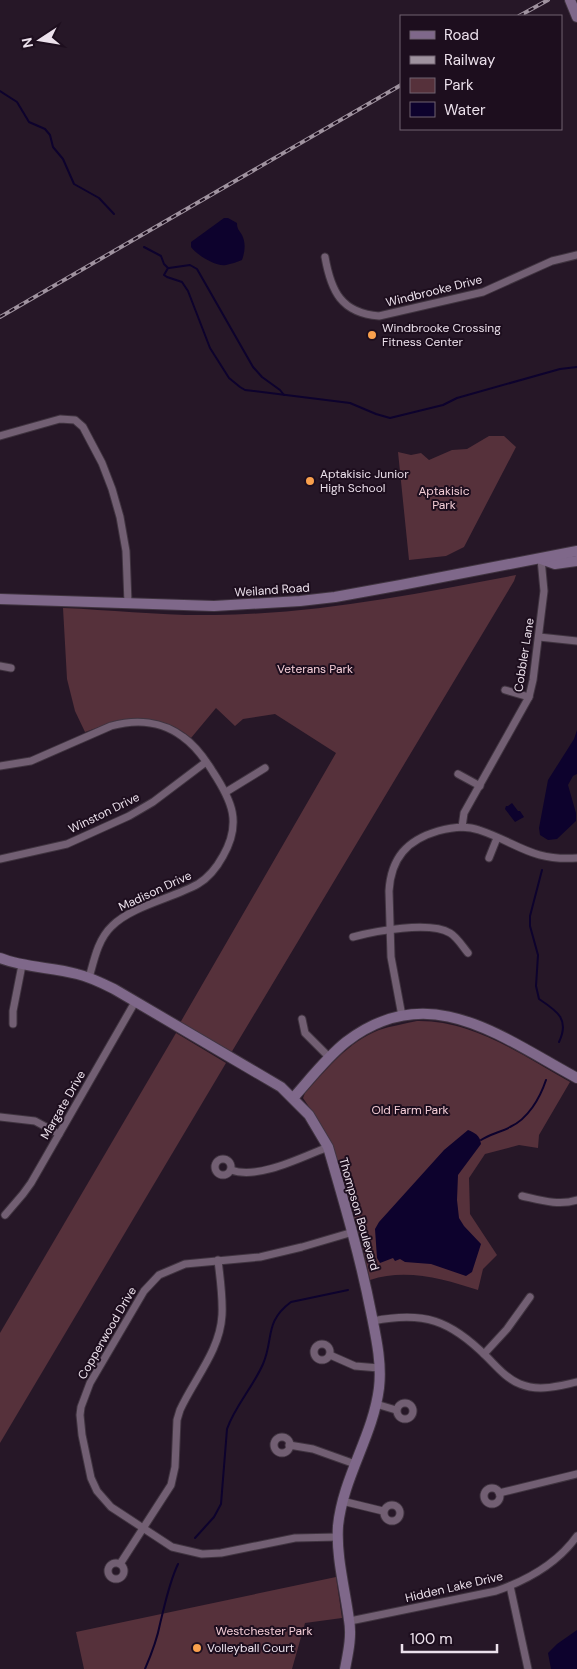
<svg xmlns="http://www.w3.org/2000/svg" width="577" height="1669" font-family="'DM Sans',sans-serif">
	<rect width="100%" height="100%" fill="#261727"/>
	<!-- green -->
	<g fill="#56313b">
		<path d="M489 436H504L516 447 464 547 446 556 409 560 398 452 411 455 421 453 429 460 452 450 467 449Z"/>
		<path d="M516 575 514 581 231 1053 180 1023 336 753 275 714 243 719 235 726 216 708 191 738C158 710 122 718 85 732L75 711 67 679 63 608C113 610 164 616 215 615 316 614 416 594 516 575Z"/>
		<path d="M417 1021C473 1020 522 1055 570 1082L539 1135 538 1148 519 1145 485 1154 469 1178 470 1214 497 1255 483 1269 478 1290C444 1279 406 1268 370 1280L362 1244 335 1154 322 1126 303 1098 305 1093C327 1069 348 1042 379 1030 391 1026 404 1024 417 1021Z"/>
		<path d="M176 1033 226 1063 0 1443V1333Z"/>
		<path d="M336 1577 342 1618 305 1623 292 1669H84L76 1632Z"/>
	</g>
	<!-- water -->
	<g fill="#0d022d">
		<path d="M224 218H228L237 223C237 229 239 230 242 235 246 243 245 252 242 260 237 262 231 264 226 265 216 267 197 255 191 247V242Z"/>
		<path d="M577 730V774L573 776 568 785 576 813V821L557 839 548 840 540 835 539 828 548 780 574 739Z"/>
		<path d="M512 803 518 811H520L524 817 515 822 505 809 506 806H508Z"/>
		<path d="M468 1130C475 1133 480 1135 481 1144L458 1175 457 1200 459 1218 464 1226 481 1244 472 1272 466 1276 431 1264 405 1262 400 1259 395 1261 393 1258 380 1263 377 1258 375 1229 379 1222 444 1150Z"/>
		<path d="M577 1630V1669H551L548 1653 557 1644Z"/>
	</g>
	<g fill="none" stroke-linecap="round" stroke-linejoin="round">
		<!-- stream -->
		<g stroke="#0d022d" stroke-width="2">
			<path d="M0 91 17 102 29 122 45 129 50 135 53 147 63 159 74 184 99 198 114 214"/>
			<path d="M144 247 161 256 164 264 168 268 164 275 167 277 182 282 188 291 210 348 229 378 240 387 245 390 350 403 376 414 390 418 443 405 457 398 560 369 577 367"/>
			<path d="M169 268 190 265 197 269 253 367 262 377 280 390 284 395"/>
			<path d="M542 870 530 916V926L538 955 536 986 539 999C557 1011 570 1019 559 1042"/>
			<path d="M481 1140C490 1134 501 1132 510 1127 528 1119 540 1098 546 1080"/>
			<path d="M195 1538 214 1517 221 1504 227 1429C235 1406 253 1387 263 1364 274 1339 264 1322 291 1302L348 1290"/>
			<path d="M145 1669C151 1655 157 1640 160 1624 165 1604 169 1583 178 1564"/>
		</g>
		<defs>
			<g id="street">
				<path d="M325 257C331 291 341 313 379 316L483 292 552 261 577 255"/>
				<path d="M0 436 60 419 75 420 83 427 102 463 112 489 120 517 126 551 128 603"/>
				<path d="M539 637 577 641"/>
				<path d="M0 666 11 668"/>
				<path d="M505 690 529 697"/>
				<path d="M0 766 31 761 111 726C136 719 162 721 183 737 196 746 205 759 213 772 232 801 242 823 223 856 217 867 208 878 198 884 173 898 132 906 112 926 98 939 94 960 89 978"/>
				<path d="M458 774 480 786"/>
				<path d="M226 792 265 768"/>
				<path d="M462 827 464 813 529 697 533 680 544 591 541 559"/>
				<path d="M489 858 497 838"/>
				<path d="M0 859 67 844 129 816 153 802 206 762"/>
				<path d="M353 937C375 931 430 921 450 933 457 937 463 947 468 953"/>
				<path d="M402 1016 391 957 389 891C391 858 407 840 438 831 452 827 466 825 479 830 518 843 531 861 577 858"/>
				<path d="M302 1019 305 1033 330 1058"/>
				<path d="M13 1024V1011L22 965"/>
				<path d="M0 1117 35 1121 59 1134"/>
				<circle cx="223" cy="1167" r="8"/>
				<path d="M231 1170C258 1180 302 1157 328 1147"/>
				<path d="M522 1196C540 1200 559 1206 577 1200"/>
				<path d="M5 1215 23 1194 31 1183 135 1002"/>
				<path d="M373 1321C424 1311 450 1320 487 1357 497 1367 507 1379 520 1384 539 1392 558 1386 577 1382"/>
				<circle cx="322" cy="1352" r="8"/>
				<path d="M484 1354 507 1329 530 1297"/>
				<path d="M330 1355 355 1366 379 1368"/>
				<circle cx="405" cy="1411" r="8"/>
				<path d="M376 1404 396 1410"/>
				<circle cx="282" cy="1445" r="8"/>
				<path d="M289 1445 313 1449 355 1464"/>
				<circle cx="492" cy="1496" r="8"/>
				<path d="M499 1493 577 1474"/>
				<path d="M342 1501 383 1511"/>
				<circle cx="392" cy="1513" r="8"/>
				<path d="M338 1537 295 1538 221 1553 202 1554 172 1547 111 1507 97 1491 91 1478 82 1435 80 1415 81 1407 90 1383 144 1291 159 1275 185 1264 260 1257 302 1247 353 1232"/>
				<circle cx="116" cy="1571" r="8"/>
				<path d="M120 1564 171 1485 175 1467 177 1420 180 1410C194 1379 220 1351 222 1315 223 1297 220 1278 218 1260"/>
				<path d="M510 1586 528 1669"/>
				<path d="M350 1621 496 1591C528 1580 557 1564 577 1536"/>
			</g>
			<g id="secondary">
				<path d="M570 0 577 17"/>
				<path d="M541 559 555 564 577 561"/>
				<path d="M0 599 214 606 300 601 335 597 401 585 577 551"/>
				<path d="M0 958C25 968 52 967 77 974 90 977 102 983 114 989L281 1087 309 1115 328 1147C344 1202 360 1256 371 1312 376 1337 382 1363 379 1388 373 1436 343 1477 338 1526 336 1557 345 1589 349 1620 352 1636 348 1653 345 1669"/>
				<path d="M294 1097C310 1079 327 1057 346 1042 429 978 501 1037 577 1078"/>
			</g>
		</defs>
		<!-- street casing -->
		<use href="#street" stroke="#403440" stroke-width="9"/>
		<!-- secondary casing -->
		<use href="#secondary" stroke="#403440" stroke-width="12"/>
		<!-- street -->
		<use href="#street" stroke="#725f73" stroke-width="7"/>
		<!-- secondary -->
		<use href="#secondary" stroke="#7f688a" stroke-width="10"/>
		<defs>
			<g id="rail">
				<path d="M519 16 548 0"/>
				<path d="M0 317 401 85"/>
			</g>
		</defs>
		<!-- rail casing -->
		<use href="#rail" stroke="#9f929f" stroke-width="4"/>
		<!-- rail -->
		<use href="#rail" stroke="#1d0e1e" stroke-width="2" stroke-dasharray="5.5" stroke-linecap="butt"/>
	</g>
	<!-- markers -->
	<g fill="#f9a04d" stroke="#1d0e1e" stroke-width="2">
		<circle cx="372" cy="335" r="5"/>
		<circle cx="310" cy="481" r="5"/>
		<circle cx="197" cy="1648" r="5"/>
	</g>
	<g text-anchor="middle" dominant-baseline="central" stroke-width="4" stroke-linejoin="round" paint-order="stroke">
		<!-- street labels -->
		<g font-size="12" fill="#ece1ec" stroke="#1d0e1e">
			<text transform="translate(434 291) rotate(-14)">Windbrooke Drive</text>
			<text transform="translate(272 590) rotate(-4)">Weiland Road</text>
			<text transform="translate(524 655) rotate(-81)">Cobbler Lane</text>
			<text transform="translate(104 813) rotate(-26)">Winston Drive</text>
			<text transform="translate(155 891) rotate(-25)">Madison Drive</text>
			<text transform="translate(63 1105) rotate(-60)">Margate Drive</text>
			<text transform="translate(359 1214) rotate(74)">Thompson Boulevard</text>
			<text transform="translate(107 1333) rotate(-60)">Copperwood Drive</text>
			<text transform="translate(454 1587) rotate(-13)">Hidden Lake Drive</text>
		</g>
		<!-- poi labels -->
		<g font-size="12" fill="#ece1ec" stroke="#1d0e1e" text-anchor="start">
			<text x="382" y="328">Windbrooke Crossing<tspan x="382" dy="14">Fitness Center</tspan></text>
			<text x="320" y="474">Aptakisic Junior<tspan x="320" dy="14">High School</tspan></text>
			<text x="207" y="1648">Volleyball Court</text>
		</g>
		<!-- park labels -->
		<g font-size="12" fill="#f5ced7" stroke="#1d0e1e">
			<text x="444" y="491">Aptakisic<tspan x="444" dy="14">Park</tspan></text>
			<text x="315" y="669">Veterans Park</text>
			<text x="410" y="1110">Old Farm Park</text>
			<text x="264" y="1631">Westchester Park</text>
		</g>
	</g>
	<!-- legend -->
	<rect x="400" y="15" width="162" height="115" fill="#1d0e1e" stroke="#706270"/>
	<rect x="410" y="31" width="25" height="8" fill="#7f688a" stroke="#706270"/>
	<text x="444" y="40" font-size="15" fill="#ece1ec">Road</text>
	<rect x="410" y="56" width="25" height="8" fill="#9f929f" stroke="#706270"/>
	<text x="444" y="65" font-size="15" fill="#ece1ec">Railway</text>
	<rect x="410" y="78" width="25" height="15" fill="#56313b" stroke="#706270"/>
	<text x="444" y="90" font-size="15" fill="#ece1ec">Park</text>
	<rect x="410" y="102" width="25" height="15" fill="#0d022d" stroke="#706270"/>
	<text x="444" y="115" font-size="15" fill="#ece1ec">Water</text>
	<!-- north arrow -->
	<g transform="translate(40 40) rotate(258)" stroke="#1d0e1e" stroke-width="4" paint-order="stroke">
	<path d="M0-4L9 19L0 12L-9 19Z" fill="#ece1ec"/>
	<text y="-8" font-size="14" font-weight="bold" text-anchor="middle" fill="#ece1ec">N</text>
	</g>
	<!-- scale -->
	<path d="M402 1644v8h95v-8" fill="none" stroke="#ece1ec" stroke-width="2.5"/>
	<text x="410" y="1644" font-size="15" fill="#ece1ec" stroke="#1d0e1e" stroke-width="4" paint-order="stroke">100 m</text>
</svg>
